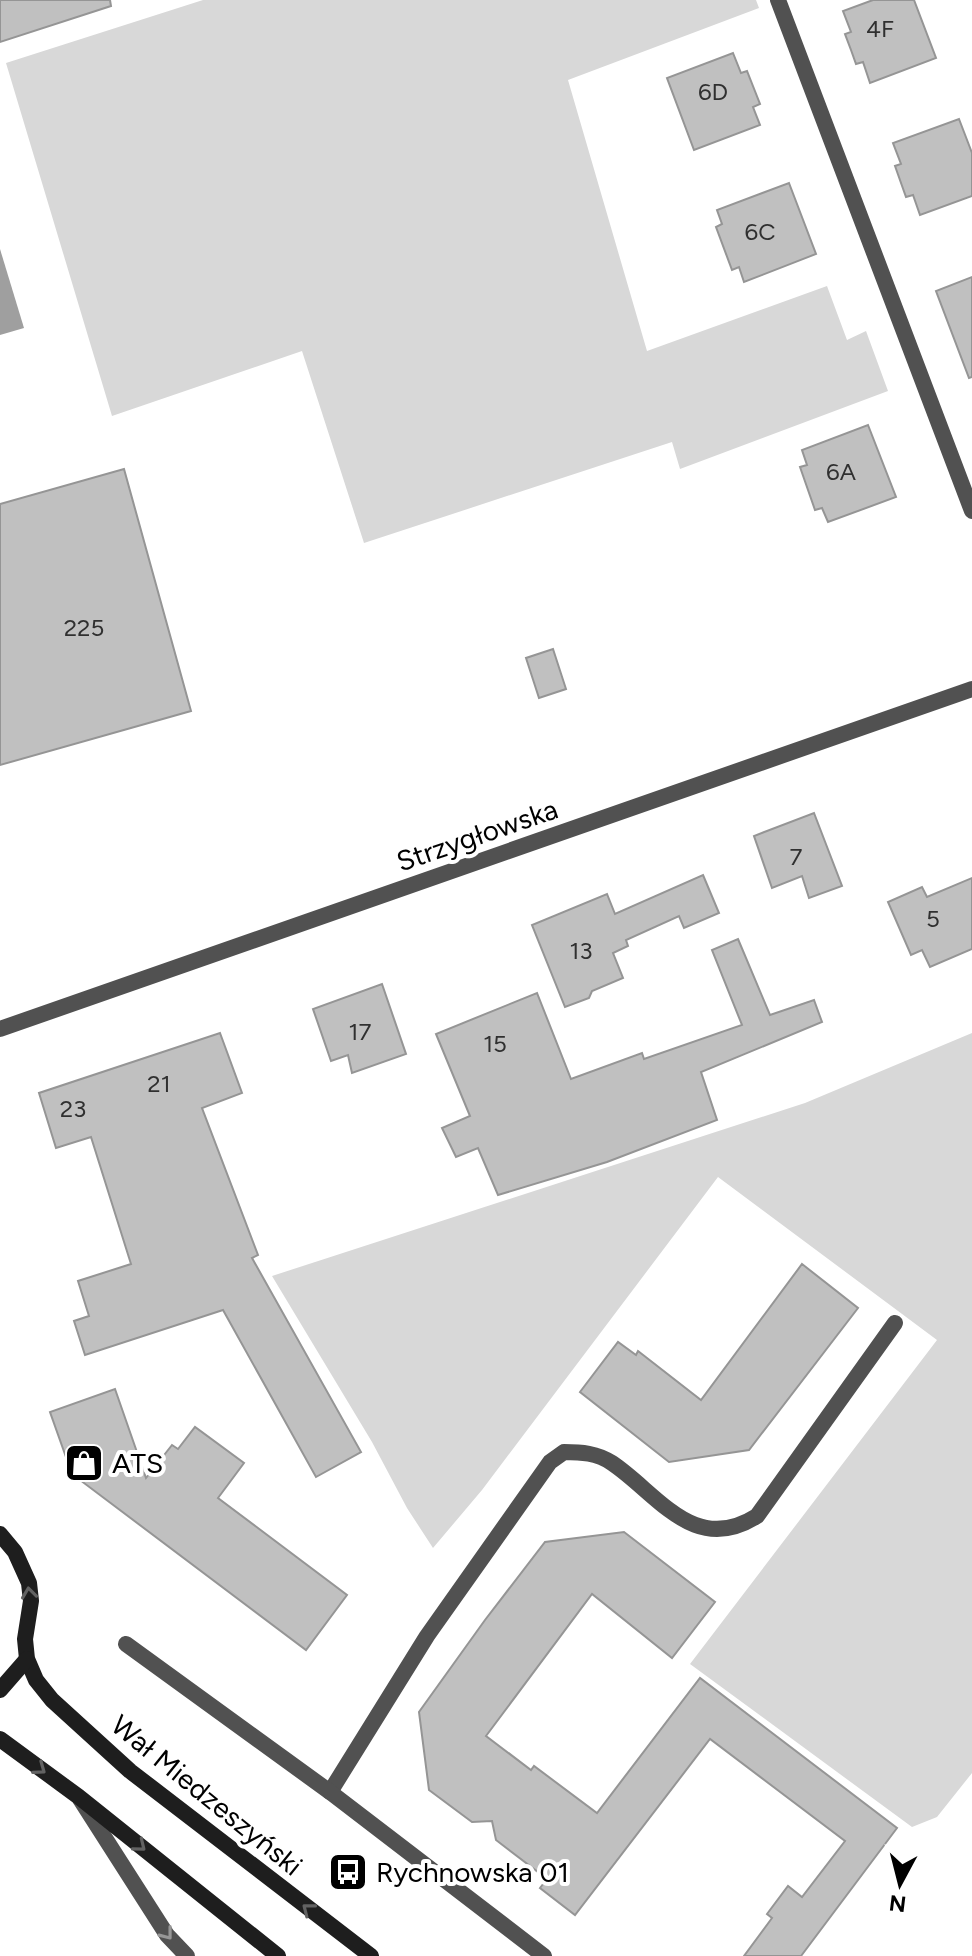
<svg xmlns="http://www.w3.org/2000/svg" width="972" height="1956" font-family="Figtree,sans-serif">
	<rect width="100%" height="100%" fill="#fff"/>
	<!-- green -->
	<g fill="#d8d8d8">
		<path d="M203 0H756L759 8 568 80 647 351 827 286 847 340 866 331 888 391 680 469 672 442 364 543 302 351 112 416 6 63Z"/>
		<path d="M972 1033V1773L937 1817 912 1827 690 1664 937 1340 718 1177 482 1490 433 1548 407 1508 372 1442 272 1276 805 1103Z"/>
	</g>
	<!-- water -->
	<path fill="#9f9f9f" d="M0 249 24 328 0 335Z"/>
	<!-- building -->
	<g fill="#c0c0c0" stroke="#959595" stroke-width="2">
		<path d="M0 0H110L111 6 0 42Z"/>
		<path d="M873 0H914L936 58 870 83 863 62 856 64 851 50 845 34 851 32 843 11Z"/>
		<path d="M733 53 741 73 747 71 760 104 753 107 760 125 694 150 667 78Z"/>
		<path d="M959 119 972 153V196L920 215 913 195 906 197 895 166 901 164 893 143Z"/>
		<path d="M789 183 816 254 744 282 739 267 732 270 716 227 722 224 717 210Z"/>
		<path d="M972 277V377L969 378 936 291Z"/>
		<path d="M868 425 896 497 828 522 822 508 815 510 800 467 807 465 802 450Z"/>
		<path d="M124 469 191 711 0 765V504Z"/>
		<path d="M553 649 566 689 539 698 526 658Z"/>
		<path d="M814 813 842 886 809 898 802 876 772 888 754 836Z"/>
		<path d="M703 875 719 913 684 928 679 916 626 940 628 946 613 953 623 978 592 991 589 998 565 1007 532 925 607 894 615 914Z"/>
		<path d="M972 878V949L930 967 922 950 911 955 888 902 922 887 927 897Z"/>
		<path d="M738 939 770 1015 814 1000 822 1022 701 1072 717 1120 607 1162 498 1195 478 1148 456 1157 442 1128 470 1116 436 1034 537 993 571 1079 642 1053 644 1059 742 1025 712 950Z"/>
		<path d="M382 984 406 1054 352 1073 348 1055 331 1061 313 1009Z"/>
		<path d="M220 1033 242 1093 202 1108 258 1255 252 1258 361 1452 316 1477 223 1310 85 1355 74 1321 89 1316 78 1281 131 1264 91 1137 56 1148 39 1093Z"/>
		<path d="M802 1264 858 1308 749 1450 669 1462 580 1392 618 1342 636 1355 638 1351 701 1400Z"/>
		<path d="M115 1389 146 1478 172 1445 178 1449 195 1427 244 1463 218 1498 347 1595 306 1650 72 1474 50 1412Z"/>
		<path d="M624 1532 715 1602 672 1658 592 1594 486 1736 531 1770 534 1766 597 1813 700 1678 897 1828 801 1956H744L772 1918 767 1914 788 1886 802 1897 845 1841 710 1739 575 1915 540 1888 547 1879 496 1840 492 1821 472 1822 429 1790 419 1712 485 1620 545 1542Z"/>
	</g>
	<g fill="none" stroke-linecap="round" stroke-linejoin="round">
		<!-- service -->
		<g stroke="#515151" stroke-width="16">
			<path d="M778 0 972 511"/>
			<path d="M330 1792 427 1636 550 1462 564 1452C581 1452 597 1453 612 1463 658 1494 694 1556 757 1516L895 1323"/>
			<path d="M80 1799 167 1935 187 1956"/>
		</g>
		<!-- minor -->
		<g stroke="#515151" stroke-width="16">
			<path d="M0 1029 972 689"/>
			<path d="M126 1644 330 1792 544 1956"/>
		</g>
		<!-- secondary -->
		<g stroke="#1e1e1e" stroke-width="16">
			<path d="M0 1534 15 1552 29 1583 31 1601 25 1639 27 1659 36 1680 52 1700 130 1771 371 1956"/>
			<path d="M0 1690 27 1659"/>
			<path d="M0 1739 79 1797 278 1956"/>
		</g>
	</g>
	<!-- one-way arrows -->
	<defs><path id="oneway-chevron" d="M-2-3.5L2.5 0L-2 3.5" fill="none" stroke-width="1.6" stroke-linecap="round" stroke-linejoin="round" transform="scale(2)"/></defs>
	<g stroke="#626262">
		<use href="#oneway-chevron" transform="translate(29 1593) rotate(-97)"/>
		<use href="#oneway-chevron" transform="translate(40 1769) rotate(36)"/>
		<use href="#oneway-chevron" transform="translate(140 1846) rotate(39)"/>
		<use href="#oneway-chevron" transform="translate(308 1909) rotate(-142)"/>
	</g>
	<use stroke="#979797" href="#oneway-chevron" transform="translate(167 1934) rotate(52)"/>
	<!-- icons -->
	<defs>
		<symbol id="shop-square" viewBox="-11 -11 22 22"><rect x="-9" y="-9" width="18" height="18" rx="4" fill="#000" stroke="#fff"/><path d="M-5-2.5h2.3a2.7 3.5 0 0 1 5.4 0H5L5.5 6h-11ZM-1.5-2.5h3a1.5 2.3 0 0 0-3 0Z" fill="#fff"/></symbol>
		<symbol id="bus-square" viewBox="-11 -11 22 22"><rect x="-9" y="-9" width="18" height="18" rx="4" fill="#000" stroke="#fff"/><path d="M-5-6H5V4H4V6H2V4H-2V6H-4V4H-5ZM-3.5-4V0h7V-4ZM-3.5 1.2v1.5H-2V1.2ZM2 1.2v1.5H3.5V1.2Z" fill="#fff"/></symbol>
	</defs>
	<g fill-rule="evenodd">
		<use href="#shop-square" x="62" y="1441" width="44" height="44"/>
		<use href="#bus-square" x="326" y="1850" width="44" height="44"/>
	</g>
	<g text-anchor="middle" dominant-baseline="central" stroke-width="8" stroke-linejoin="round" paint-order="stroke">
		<!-- number labels -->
		<g font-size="24" fill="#303030">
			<text x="880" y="28">4F</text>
			<text x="713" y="91">6D</text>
			<text x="760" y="231">6C</text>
			<text x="841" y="471">6A</text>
			<text x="84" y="627">225</text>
			<text x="796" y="856">7</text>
			<text x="933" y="918">5</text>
			<text x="581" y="950">13</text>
			<text x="360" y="1031">17</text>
			<text x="495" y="1043">15</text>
			<text x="159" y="1083">21</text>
			<text x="73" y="1108">23</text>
		</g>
		<!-- street labels -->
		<g font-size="28" fill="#000" stroke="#fff">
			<text transform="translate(477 835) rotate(-19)">Strzygłowska</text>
			<text transform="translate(207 1795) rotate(39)">Wał Miedzeszyński</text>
		</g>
		<!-- poi labels -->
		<g font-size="28" fill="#000" stroke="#fff" text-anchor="start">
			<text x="112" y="1463">ATS</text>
			<text x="376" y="1872">Rychnowska 01</text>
		</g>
	</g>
	<!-- north arrow -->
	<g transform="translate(900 1884) rotate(187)" stroke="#ffffff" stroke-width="6" paint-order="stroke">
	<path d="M0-6L14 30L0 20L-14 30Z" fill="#000000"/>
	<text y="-12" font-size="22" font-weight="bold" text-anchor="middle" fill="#000000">N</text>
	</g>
</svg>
